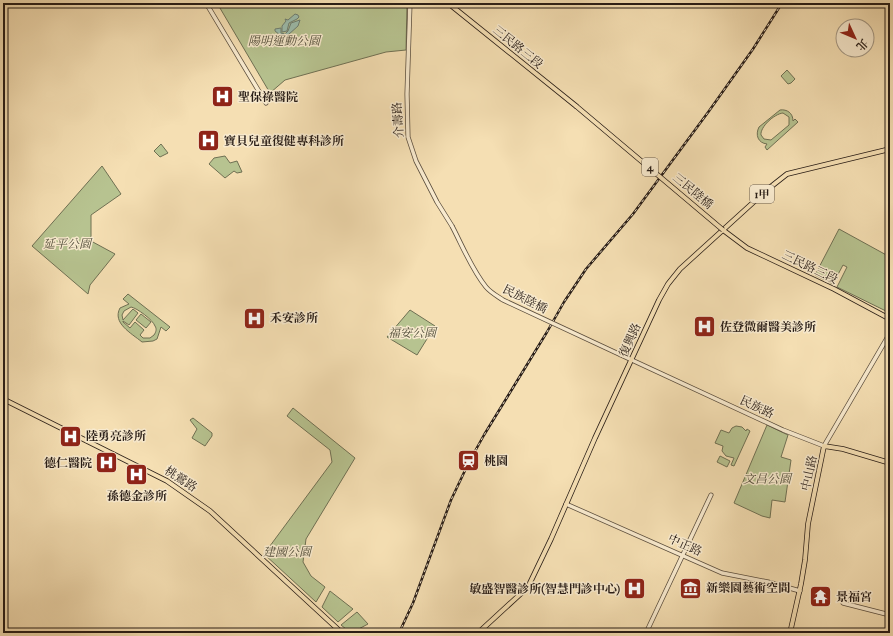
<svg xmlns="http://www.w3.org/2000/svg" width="893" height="636" font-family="'IM FELL French Canon','Noto Serif TC',serif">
	<rect width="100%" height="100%" fill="#f5dfb3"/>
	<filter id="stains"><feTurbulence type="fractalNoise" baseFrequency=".005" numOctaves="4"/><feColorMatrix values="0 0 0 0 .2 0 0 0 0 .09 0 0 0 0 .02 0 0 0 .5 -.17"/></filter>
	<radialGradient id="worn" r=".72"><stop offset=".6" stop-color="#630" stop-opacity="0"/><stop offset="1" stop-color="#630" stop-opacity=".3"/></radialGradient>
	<!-- green -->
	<g fill="#b7c390" stroke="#6f7053" fill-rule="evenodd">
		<path d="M217 3H407L406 50 386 52 285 80 270 93Z"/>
		<path d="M787 70 795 79 791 83 788 84 781 76Z"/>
		<path d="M780 110C787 109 793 113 793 121L795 119 798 122 767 150 765 147 767 144C758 143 755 135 759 127ZM783 113 789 117V125L771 140 764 139 761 135C760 127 774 114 783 113Z"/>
		<path d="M161 144 168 153 160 157 154 151Z"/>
		<path d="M225 156 230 163 237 161 242 172 237 173 234 171 225 178 209 164 214 158Z"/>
		<path d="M102 166 121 194 91 215V241L115 254 90 285 88 294 32 246Z"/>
		<path d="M839 229 890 257V313L837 287 847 267 843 265 833 284 815 275Z"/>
		<path d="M128 294 170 327 166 331 161 327 157 339 153 341 142 342C131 333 112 323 120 308L129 304 123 299ZM131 307C137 308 153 320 155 326 157 329 156 332 154 335L150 338H143L140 335 144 330 135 322 130 328 123 322V321L129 325 138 313 133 309 123 320 122 315 124 311Z"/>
		<path d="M410 310 435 326 417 355 387 337Z"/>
		<path d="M141 314 151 322 146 328 136 320Z"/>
		<path d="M293 408 355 458 306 539 303 562 311 576 325 587 316 602 264 554 332 462 330 450 287 416Z"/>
		<path d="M193 418 212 433V436L205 446 192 438 197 429 190 420Z"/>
		<path d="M767 425 788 435 781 457 791 460 785 502 772 500 770 518 762 516 734 503Z"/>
		<path d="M736 426 742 427 746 431 747 429 750 431 734 466 731 465 734 458 726 456 722 451 723 446 715 443 721 430 729 433 732 428Z"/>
		<path d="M720 456 730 461 727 467 717 462Z"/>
		<path d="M330 591 353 609 338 622 322 607Z"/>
		<path d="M357 612 368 624 351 633 341 625Z"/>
	</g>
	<!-- water -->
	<g fill="#9cbdad" stroke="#6d7d71">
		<path d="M295 14 298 15 299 17 297 19 289 23 287 31 282 32V26L286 21 285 19 288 20Z"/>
		<path d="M300 20 298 26 288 35 289 38 285 37 280 42V35L275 31V29L281 28V33L285 34 288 31 291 23Z"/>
	</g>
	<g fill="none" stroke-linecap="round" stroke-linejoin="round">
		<defs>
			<g id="minor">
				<path d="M206 3 266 103"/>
				<path d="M410 3 407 94 408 137 416 161 437 202 452 226"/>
				<path d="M621 355 783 430 824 446 890 333"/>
				<path d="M566 504 722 573 768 582 800 591"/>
				<path d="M843 603 890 615"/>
				<path d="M646 633 711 495"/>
			</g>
			<g id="major">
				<path d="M448 3 576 106"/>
				<path d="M723 230 747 248 834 289 890 319"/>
				<path d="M3 399 167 481 210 511 342 633"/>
				<path d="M478 633 528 587 551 539 595 438 659 300 668 284 680 269 768 189 787 174 890 149"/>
				<path d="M790 633 801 584 805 560 808 524 824 446 843 449 890 463"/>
			</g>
		</defs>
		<!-- minor casing -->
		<use href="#minor" stroke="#5a4d3d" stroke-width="5"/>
		<!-- major casing -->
		<use href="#major" stroke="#271c16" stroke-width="5.5"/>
		<!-- minor -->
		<use href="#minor" stroke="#f8eace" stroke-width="3.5"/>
		<!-- major -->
		<use href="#major" stroke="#f5dfb3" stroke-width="4"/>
		<defs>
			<path id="rail" d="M399 633 413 603 451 500 469 462 484 435 547 332 564 302 586 269 633 214 709 111 753 49 782 3"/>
		</defs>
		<!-- rail casing -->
		<use href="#rail" stroke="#271c16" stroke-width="2.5"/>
		<!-- rail -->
		<use href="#rail" stroke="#f8eace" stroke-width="1" stroke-dasharray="3" stroke-linecap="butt"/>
		<defs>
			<path id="minor-bridge" d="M452 226C462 245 472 270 486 287 490 292 497 296 503 300L621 355"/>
			<path id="major-bridge" d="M576 106 723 230"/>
		</defs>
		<!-- minor-bridge casing -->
		<use href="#minor-bridge" stroke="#5a4d3d" stroke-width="5" stroke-linecap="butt"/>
		<!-- major-bridge casing -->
		<use href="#major-bridge" stroke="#271c16" stroke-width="5.5" stroke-linecap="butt"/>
		<!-- minor-bridge -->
		<use href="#minor-bridge" stroke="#f8eace" stroke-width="3.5"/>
		<!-- major-bridge -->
		<use href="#major-bridge" stroke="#f5dfb3" stroke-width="4"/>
	</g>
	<!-- icons -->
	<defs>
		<symbol id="hospital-square" viewBox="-11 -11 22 22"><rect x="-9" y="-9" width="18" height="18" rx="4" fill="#8f2418" stroke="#f8eace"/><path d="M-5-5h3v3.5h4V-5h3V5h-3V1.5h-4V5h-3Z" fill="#fff"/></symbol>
		<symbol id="station-square" viewBox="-11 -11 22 22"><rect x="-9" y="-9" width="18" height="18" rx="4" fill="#8f2418" stroke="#f8eace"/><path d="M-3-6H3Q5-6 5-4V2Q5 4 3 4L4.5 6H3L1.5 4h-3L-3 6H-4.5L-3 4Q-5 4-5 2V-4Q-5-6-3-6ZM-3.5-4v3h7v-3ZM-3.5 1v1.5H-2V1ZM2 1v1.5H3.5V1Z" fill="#fff"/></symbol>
		<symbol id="museum-square" viewBox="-11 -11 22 22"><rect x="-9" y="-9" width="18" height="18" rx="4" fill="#8f2418" stroke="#f8eace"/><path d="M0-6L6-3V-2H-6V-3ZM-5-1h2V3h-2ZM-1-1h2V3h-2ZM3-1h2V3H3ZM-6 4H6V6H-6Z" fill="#fff"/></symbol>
		<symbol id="temple-square" viewBox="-11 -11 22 22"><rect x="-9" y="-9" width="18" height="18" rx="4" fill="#8f2418" stroke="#f8eace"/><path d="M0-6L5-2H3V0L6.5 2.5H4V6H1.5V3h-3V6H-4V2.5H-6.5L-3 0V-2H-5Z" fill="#fff"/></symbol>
	</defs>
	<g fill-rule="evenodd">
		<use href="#hospital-square" x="210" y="84" width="25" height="25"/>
		<use href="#hospital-square" x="196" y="128" width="25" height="25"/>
		<use href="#hospital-square" x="242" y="306" width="25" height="25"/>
		<use href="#hospital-square" x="692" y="314" width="25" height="25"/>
		<use href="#hospital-square" x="58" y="424" width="25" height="25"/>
		<use href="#station-square" x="456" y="448" width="25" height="25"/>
		<use href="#hospital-square" x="94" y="450" width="25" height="25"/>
		<use href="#hospital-square" x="124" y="462" width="25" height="25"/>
		<use href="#museum-square" x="678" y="576" width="25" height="25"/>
		<use href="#hospital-square" x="622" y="576" width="25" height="25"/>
		<use href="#temple-square" x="808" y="584" width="25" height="25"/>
	</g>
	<g text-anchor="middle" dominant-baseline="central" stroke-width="3" stroke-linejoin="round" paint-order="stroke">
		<!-- shield labels -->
		<g fill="#f8eace" stroke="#665a4d" stroke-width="1">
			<rect x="642" y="158" width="16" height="18" rx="3"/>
			<rect x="750" y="185" width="24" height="18" rx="3"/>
		</g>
		<g font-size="11" font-weight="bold" fill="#271c16">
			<text x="650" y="167">4</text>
			<text x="762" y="194">1甲</text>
		</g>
		<!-- park labels -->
		<g font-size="12" font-style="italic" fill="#524e3b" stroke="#f8eace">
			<text x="284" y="41">陽明運動公園</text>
			<text x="67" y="244">延平公園</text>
			<text x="412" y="333">福安公園</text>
			<text x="767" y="479">文昌公園</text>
			<text x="287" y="552">建國公園</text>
		</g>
		<!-- street labels -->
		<g font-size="12" fill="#271c16" stroke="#f8eace">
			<text transform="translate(518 47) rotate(39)">三民路三段</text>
			<text transform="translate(398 120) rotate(-94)">介壽路</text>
			<text transform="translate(693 191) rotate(40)">三民陸橋</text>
			<text transform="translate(810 267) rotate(26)">三民路三段</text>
			<text transform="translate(525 299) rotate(27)">民族陸橋</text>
			<text transform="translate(630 340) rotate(-66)">復興路</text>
			<text transform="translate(757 407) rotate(25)">民族路</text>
			<text transform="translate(809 473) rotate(-78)">中山路</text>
			<text transform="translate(181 479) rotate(33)">桃鶯路</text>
			<text transform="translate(685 545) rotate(24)">中正路</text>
		</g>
		<!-- poi labels -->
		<g font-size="12" font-weight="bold" fill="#271c16" stroke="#f8eace" text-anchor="start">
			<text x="238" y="97">聖保祿醫院</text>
			<text x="224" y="141">寶貝兒童復健專科診所</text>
			<text x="270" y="318">禾安診所</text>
			<text x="720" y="327">佐登微爾醫美診所</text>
			<text x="86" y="436">陸勇亮診所</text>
			<text x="484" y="461">桃園</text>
			<text x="92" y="463" text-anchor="end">德仁醫院</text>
			<text x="137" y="496" text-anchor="middle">孫德金診所</text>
			<text x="706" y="588">新樂園藝術空間</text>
			<text x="620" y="589" text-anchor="end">敏盛智醫診所(智慧門診中心)</text>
			<text x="836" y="597">景福宮</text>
		</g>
	</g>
	<!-- margin -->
	<rect width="893" height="636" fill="none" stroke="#f5dfb3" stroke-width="16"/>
	<rect x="4" y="4" width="885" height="628" fill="none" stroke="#271c16" stroke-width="2"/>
	<rect x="8" y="8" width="877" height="620" fill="none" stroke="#271c16"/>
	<!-- north arrow -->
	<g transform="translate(855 38) rotate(134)"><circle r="19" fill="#f8eace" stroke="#a49884"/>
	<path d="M0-3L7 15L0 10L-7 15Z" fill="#8f2418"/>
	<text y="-6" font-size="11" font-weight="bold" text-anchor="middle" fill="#271c16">北</text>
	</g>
	<rect width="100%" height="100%" filter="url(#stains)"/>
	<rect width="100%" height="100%" fill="url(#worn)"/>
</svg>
